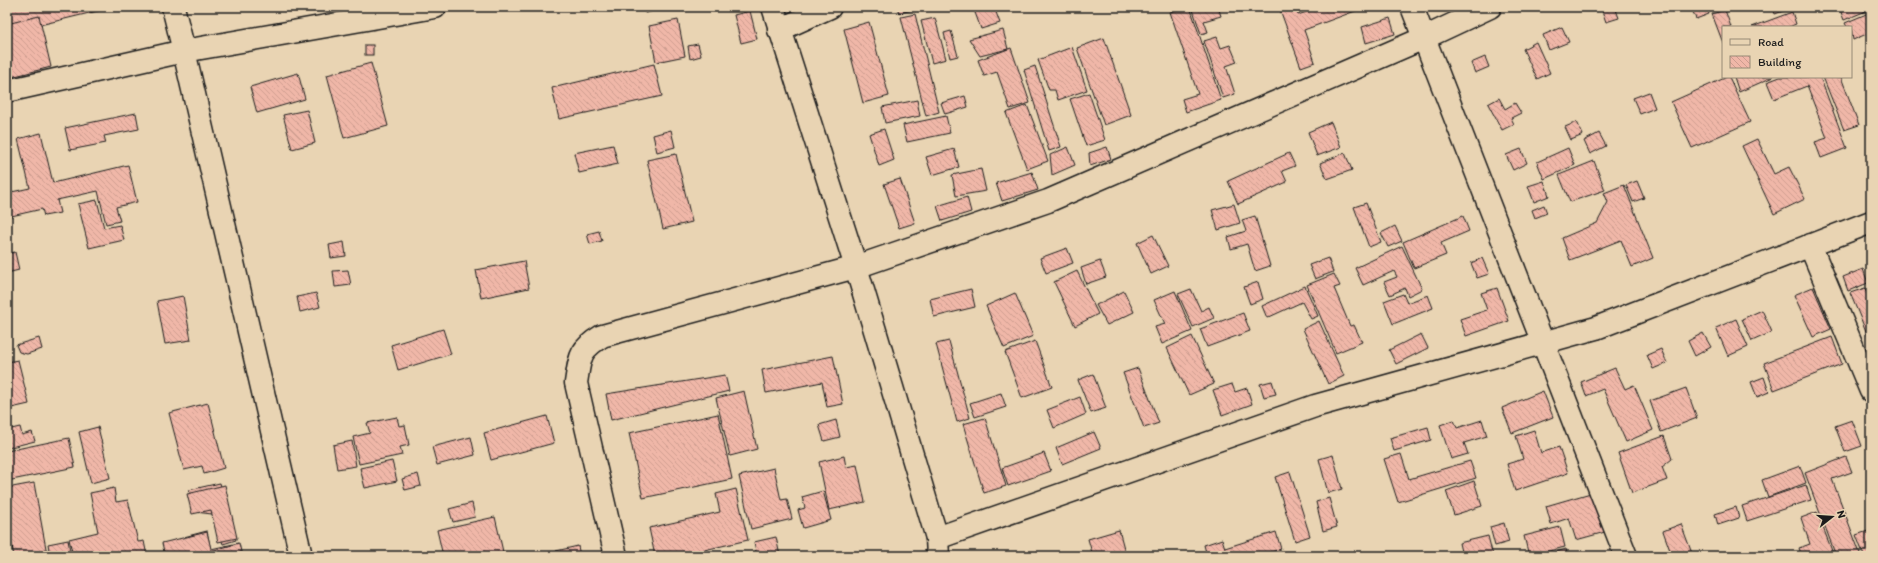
<svg xmlns="http://www.w3.org/2000/svg" width="1878" height="563" font-family="Itim,sans-serif">
	<defs>
		<pattern id="building-back-hatch" width="6" height="6" patternUnits="userSpaceOnUse"><rect width="6" height="6" fill="#f0b7a8"/><path d="M-1 5l2 2M0 0l6 6M5-1l2 2" fill="none" stroke="#cd9d90"/></pattern>
	</defs>
	<rect width="100%" height="100%" fill="#e9d4b3"/>
	<filter id="ink" filterUnits="userSpaceOnUse"><feTurbulence type="fractalNoise" baseFrequency=".025" numOctaves="2"/><feDisplacementMap in="SourceGraphic" scale="8" xChannelSelector="R" yChannelSelector="G"/><feConvolveMatrix kernelMatrix="1 2 1 2 8 2 1 2 1" color-interpolation-filters="sRGB"/></filter>
	<g filter="url(#ink)">
		<!-- building -->
		<g fill="url(#building-back-hatch)" stroke="#1c1c1c">
			<path d="M16 7H114L7 33V9Z"/>
			<path d="M643 7H671L645 13Z"/>
			<path d="M897 7H912L913 10 899 13Z"/>
			<path d="M973 7H994L1000 23 981 29Z"/>
			<path d="M1187 7H1190L1221 100 1186 112 1182 99 1198 94 1170 12Z"/>
			<path d="M1192 7H1218L1221 16 1204 21 1208 32 1201 34Z"/>
			<path d="M1279 7H1295L1298 15 1320 7H1366L1304 30 1315 62 1301 67Z"/>
			<path d="M1615 7 1619 18 1606 22 1601 8Z"/>
			<path d="M1691 7H1706L1709 14 1696 19Z"/>
			<path d="M1773 7H1790L1791 8 1775 14Z"/>
			<path d="M1839 7H1871V9L1844 20Z"/>
			<path d="M1725 10 1731 27H1723V43L1712 14Z"/>
			<path d="M750 11 757 39 741 43 734 15Z"/>
			<path d="M1792 12 1796 24 1789 27H1752Z"/>
			<path d="M1871 12V32L1853 40 1851 27H1847L1845 23Z"/>
			<path d="M915 14 939 112 926 116 901 17Z"/>
			<path d="M39 16 51 67 7 78V24Z"/>
			<path d="M935 18 946 59 932 63 921 21Z"/>
			<path d="M1390 18 1395 34 1366 43 1362 27Z"/>
			<path d="M678 20 685 56 656 62 649 26Z"/>
			<path d="M869 22 889 96 863 103 844 29Z"/>
			<path d="M1562 27 1569 42 1549 50 1543 35Z"/>
			<path d="M1003 30 1008 49 980 56 969 39Z"/>
			<path d="M951 31 958 56 950 58 944 33Z"/>
			<path d="M1217 37 1221 48 1230 45 1237 62 1226 66 1235 94 1223 98 1204 41Z"/>
			<path d="M1104 38 1131 115 1104 125 1077 48Z"/>
			<path d="M1536 42 1550 73 1537 79 1523 49Z"/>
			<path d="M698 44 701 56 690 59 688 46Z"/>
			<rect x="365" y="45" width="8" height="10"/>
			<path d="M1072 47 1087 90 1058 100 1055 90H1049L1038 60Z"/>
			<path d="M1011 48 1030 103 1010 109 997 72 984 76 978 60Z"/>
			<path d="M1485 57 1489 67 1475 73 1471 63Z"/>
			<path d="M371 63 388 126 344 138 327 75Z"/>
			<path d="M654 64 662 96 559 119 552 88Z"/>
			<path d="M1035 66 1061 147 1049 151 1024 70Z"/>
			<path d="M298 73 305 99 257 113 250 87Z"/>
			<path d="M1727 77H1729L1750 122 1692 148 1671 102Z"/>
			<path d="M1734 77H1773L1739 92Z"/>
			<path d="M1780 77H1820L1847 148 1821 158 1815 142 1827 138 1807 86 1774 99 1767 82Z"/>
			<path d="M1823 77H1841L1859 125 1844 130Z"/>
			<path d="M1649 92 1655 108 1640 114 1633 98Z"/>
			<path d="M1089 93 1105 140 1086 146 1070 99Z"/>
			<path d="M965 96 968 107 945 114 941 103Z"/>
			<path d="M1499 98 1505 109 1515 103 1521 113 1511 118 1514 124 1502 130 1488 104Z"/>
			<path d="M917 100 920 116 885 123 882 107Z"/>
			<path d="M1027 105 1048 161 1027 169 1006 113Z"/>
			<path d="M307 110 315 143 292 149 283 115Z"/>
			<path d="M136 113 139 129 104 136 106 143 70 150 65 128Z"/>
			<path d="M946 116 950 133 907 142 903 125Z"/>
			<path d="M1331 122 1341 147 1317 156 1308 132Z"/>
			<path d="M1577 122 1583 135 1571 140 1565 127Z"/>
			<path d="M884 129 894 160 879 166 869 134Z"/>
			<path d="M671 130 675 147 657 152 653 135Z"/>
			<path d="M41 133 53 183 128 165 137 202 116 207 120 221 106 224 98 191 57 200 60 213 44 216 42 209 7 217V193L30 188 18 139Z"/>
			<path d="M1599 133 1606 146 1590 154 1584 141Z"/>
			<path d="M1757 139 1774 174 1789 167 1805 199 1774 214 1742 146Z"/>
			<path d="M613 145 618 164 579 173 574 153Z"/>
			<path d="M1068 147 1075 165 1052 175 1050 155Z"/>
			<path d="M1107 147 1111 159 1090 166 1089 153Z"/>
			<path d="M1568 148 1575 165 1544 179 1537 162Z"/>
			<path d="M954 149 959 167 932 175 926 157Z"/>
			<path d="M1521 149 1527 163 1513 170 1506 155Z"/>
			<path d="M1289 153 1295 166 1282 171 1287 182 1238 204 1228 181Z"/>
			<path d="M1345 153 1352 170 1327 179 1320 163Z"/>
			<path d="M676 154 692 222 663 229 647 160Z"/>
			<path d="M1594 161 1605 190 1570 202 1559 175Z"/>
			<path d="M981 169 986 191 956 196 952 175Z"/>
			<path d="M1032 172 1038 190 1002 201 996 183Z"/>
			<path d="M900 179 915 223 899 228 884 184Z"/>
			<path d="M1544 181 1549 196 1534 202 1528 186Z"/>
			<path d="M1637 181 1644 198 1633 202 1626 185Z"/>
			<path d="M1624 185 1653 258 1632 267 1621 240 1570 260 1562 238 1597 223 1608 202 1604 193Z"/>
			<path d="M967 197 971 212 942 221 937 206Z"/>
			<path d="M97 200 104 228 120 225 124 240 89 248 78 204Z"/>
			<path d="M1366 203 1381 242 1369 247 1354 207Z"/>
			<path d="M1234 204 1240 223 1218 230 1212 210Z"/>
			<path d="M1544 205 1547 213 1535 218 1532 210Z"/>
			<path d="M1255 216 1270 266 1255 271 1247 244 1231 249 1228 237 1246 231 1242 220Z"/>
			<path d="M1463 216 1469 231 1441 243 1446 255 1414 268 1403 242Z"/>
			<path d="M1395 226 1402 241 1388 247 1381 233Z"/>
			<path d="M599 231 602 241 590 244 587 234Z"/>
			<path d="M1153 235 1168 266 1151 274 1137 243Z"/>
			<path d="M344 242 346 256 331 258 329 245Z"/>
			<path d="M1402 246 1422 289 1408 296 1405 288 1390 295 1384 282 1397 277 1394 271 1363 285 1355 268Z"/>
			<path d="M1067 248 1073 263 1046 273 1040 258Z"/>
			<path d="M15 252 19 270 7 273V254Z"/>
			<path d="M1328 258 1333 272 1315 279 1309 265Z"/>
			<path d="M1482 258 1489 274 1477 278 1471 263Z"/>
			<path d="M524 261 529 288 481 298 476 270Z"/>
			<path d="M1100 261 1106 277 1086 284 1081 268Z"/>
			<path d="M1863 269 1868 283 1848 291 1843 277Z"/>
			<path d="M348 270 351 285 335 287 333 271Z"/>
			<path d="M1077 271 1098 314 1075 326 1054 282Z"/>
			<path d="M1334 274 1340 286 1334 288 1350 326 1354 325 1362 342 1336 353 1307 285Z"/>
			<path d="M1258 282 1263 299 1250 304 1244 287Z"/>
			<path d="M1305 286 1318 316 1311 319 1302 302 1267 318 1262 306Z"/>
			<path d="M1813 287 1831 329 1813 337 1794 295Z"/>
			<path d="M1497 288 1509 321 1466 336 1460 319 1487 310 1481 293Z"/>
			<path d="M1865 288 1871 303V343L1850 293Z"/>
			<path d="M971 289 975 307 934 317 930 299Z"/>
			<path d="M1191 289 1201 311 1209 307 1214 318 1193 327 1178 294Z"/>
			<path d="M1124 291 1134 312 1107 325 1096 305Z"/>
			<path d="M1175 291 1192 331 1162 344 1155 327 1165 324 1154 300Z"/>
			<path d="M316 293 320 307 300 312 297 297Z"/>
			<path d="M1015 293 1033 336 1004 348 986 306Z"/>
			<path d="M1403 294 1407 303 1428 295 1433 308 1393 324 1384 301Z"/>
			<path d="M183 296 191 340 165 344 157 301Z"/>
			<path d="M1762 310 1772 332 1752 341 1742 319Z"/>
			<path d="M1243 313 1250 331 1207 347 1200 329Z"/>
			<path d="M1736 319 1748 347 1728 356 1716 328Z"/>
			<path d="M1319 321 1344 376 1328 384 1303 329Z"/>
			<path d="M443 329 451 354 398 370 391 345Z"/>
			<path d="M1703 333 1711 347 1695 356 1688 341Z"/>
			<path d="M1421 334 1428 348 1396 364 1389 350Z"/>
			<path d="M1192 336 1214 384 1189 395 1167 348Z"/>
			<path d="M1832 337 1842 364 1774 390 1764 363Z"/>
			<path d="M39 338 42 349 27 354 19 352 16 345Z"/>
			<path d="M949 341 970 418 957 422 936 344Z"/>
			<path d="M1035 341 1052 387 1022 398 1005 352Z"/>
			<path d="M1661 349 1667 363 1653 369 1647 355Z"/>
			<path d="M833 356 843 404 827 407 822 382 766 393 762 370Z"/>
			<path d="M18 360 29 404 7 409V362Z"/>
			<path d="M1138 368 1159 423 1144 428 1123 373Z"/>
			<path d="M1615 368 1625 389 1634 385 1653 430 1626 442 1603 389 1586 396 1581 382Z"/>
			<path d="M1093 374 1106 408 1091 413 1078 380Z"/>
			<path d="M725 375 729 391 611 420 606 394Z"/>
			<path d="M1764 377 1769 392 1757 397 1751 382Z"/>
			<path d="M1272 381 1276 394 1264 397 1260 384Z"/>
			<path d="M1232 384 1235 392 1247 388 1252 404 1222 415 1213 390Z"/>
			<path d="M1686 388 1697 418 1661 432 1650 401Z"/>
			<path d="M744 391 757 449 730 456 716 398Z"/>
			<path d="M1543 391 1553 417 1512 433 1502 408Z"/>
			<path d="M1001 393 1006 407 975 417 970 403Z"/>
			<path d="M1080 397 1086 414 1054 428 1047 410Z"/>
			<path d="M208 403 224 468 204 474 202 466 184 470 169 413Z"/>
			<path d="M718 414 732 479 643 498 629 433Z"/>
			<path d="M547 416 554 443 491 460 484 433Z"/>
			<path d="M397 417 399 426 405 425 409 445 400 447 402 455 359 464 353 437 370 433 367 423Z"/>
			<path d="M985 418 1006 486 984 493 963 424Z"/>
			<path d="M836 420 840 437 824 441 819 425Z"/>
			<path d="M1454 420 1457 428 1482 420 1487 436 1464 443 1468 454 1451 459 1440 425Z"/>
			<path d="M1852 420 1862 446 1845 452 1835 426Z"/>
			<path d="M20 427 22 435 32 432 35 441 7 448V430Z"/>
			<path d="M98 427 110 478 91 483 79 432Z"/>
			<path d="M1428 427 1431 440 1394 451 1390 438Z"/>
			<path d="M1534 430 1541 453 1559 447 1568 473 1515 491 1507 464 1523 459 1516 436Z"/>
			<path d="M1094 432 1101 448 1062 464 1056 448Z"/>
			<path d="M1664 436 1672 459 1662 467 1667 480 1632 493 1618 453Z"/>
			<path d="M471 437 475 455 437 465 432 447Z"/>
			<path d="M69 438 75 467 7 481V451Z"/>
			<path d="M352 441 356 466 337 469 333 445Z"/>
			<path d="M1044 453 1051 471 1008 486 1002 468Z"/>
			<path d="M1401 454 1409 479 1470 461 1476 478 1398 502 1384 459Z"/>
			<path d="M1333 455 1342 489 1328 493 1319 459Z"/>
			<path d="M844 456 846 467 857 465 865 502 829 510 819 462Z"/>
			<path d="M1846 457 1852 472 1832 479 1861 556H1836L1805 473Z"/>
			<path d="M392 461 397 481 365 488 360 468Z"/>
			<path d="M1800 466 1806 483 1768 497 1762 480Z"/>
			<path d="M774 468 781 500 787 499 792 519 751 529 739 476Z"/>
			<path d="M1290 472 1310 536 1295 541 1275 477Z"/>
			<path d="M418 474 421 486 405 490 402 479Z"/>
			<path d="M1474 481 1482 506 1454 515 1446 491Z"/>
			<path d="M34 483 47 554 14 556 7 521V488Z"/>
			<path d="M220 483 236 540 223 544 212 514 195 512 189 490Z"/>
			<path d="M225 485 237 538 218 542 211 510 192 514 187 494Z"/>
			<path d="M1806 485 1811 500 1747 521 1742 506Z"/>
			<path d="M114 488 116 502 128 500 138 542 144 541 147 556H73L69 539 98 532 90 493Z"/>
			<path d="M736 489 748 540 678 556H655L649 528 720 512 716 494Z"/>
			<path d="M823 491 831 520 803 528 798 510 805 508 802 497Z"/>
			<path d="M1594 492 1605 532 1576 540 1569 518 1551 524 1546 506Z"/>
			<path d="M1329 498 1337 527 1323 531 1316 502Z"/>
			<path d="M472 503 475 517 453 522 449 509Z"/>
			<path d="M1736 507 1739 518 1718 525 1715 514Z"/>
			<path d="M1817 512 1834 556H1802L1799 548 1810 544 1801 518Z"/>
			<path d="M495 517 504 556H443L437 530Z"/>
			<path d="M1504 523 1509 542 1495 546 1490 527Z"/>
			<path d="M1681 524 1693 556H1672L1663 531Z"/>
			<path d="M1560 527 1565 547 1529 556 1524 536Z"/>
			<path d="M1119 530 1126 556H1093L1088 539Z"/>
			<path d="M1871 530V555L1864 556 1856 535Z"/>
			<path d="M207 531 211 551 190 556 184 537Z"/>
			<path d="M207 532 212 553 198 556H165L162 543Z"/>
			<path d="M1276 532 1281 549 1258 556H1207L1204 545 1222 539 1225 548Z"/>
			<path d="M1488 536 1493 556H1462L1459 543Z"/>
			<path d="M776 537 780 556H757L754 542Z"/>
			<path d="M68 540 71 556H50L48 544Z"/>
			<path d="M238 543 241 556H213L211 549Z"/>
			<path d="M239 543 242 556H195L211 551Z"/>
			<path d="M578 546 580 556H557L556 551Z"/>
			<path d="M1566 549 1568 556H1542Z"/>
		</g>
		<g fill="none" stroke-linecap="round" stroke-linejoin="round">
			<defs>
				<g id="minor">
					<path d="M173 7 184 51 301 556"/>
					<path d="M773 7 856 267 937 538 938 556"/>
					<path d="M1412 7 1626 556"/>
					<path d="M779 30 830 7"/>
					<path d="M7 91 184 51 435 7"/>
					<path d="M1810 245 1871 391"/>
					<path d="M937 538 1315 406 1596 328 1871 222"/>
					<path d="M616 556 576 383C580 357 579 350 602 336L856 267 1048 201 1424 38 1490 7"/>
				</g>
			</defs>
			<!-- minor casing -->
			<use href="#minor" stroke="#1c1c1c" stroke-width="25"/>
			<!-- minor -->
			<use href="#minor" stroke="#e9d4b3" stroke-width="22"/>
		</g>
	</g>
	<!-- margin -->
	<rect width="1878" height="563" fill="none" stroke="#e9d4b3" stroke-width="24"/>
	<rect x="12" y="12" width="1854" height="539" fill="none" stroke="#1c1c1c" stroke-width="1.5" filter="url(#ink)"/>
	<!-- legend -->
	<rect x="1722" y="26" width="130" height="52" fill="#e9d4b3" stroke="#978a77"/>
	<rect x="1730" y="39" width="20" height="6" fill="#e9d4b3" stroke="#978a77"/>
	<text x="1758" y="46" font-size="12" fill="#1c1c1c">Road</text>
	<rect x="1730" y="56" width="20" height="12" fill="url(#building-back-hatch)" stroke="#978a77"/>
	<text x="1758" y="66" font-size="12" fill="#1c1c1c">Building</text>
	<!-- north arrow -->
	<g transform="translate(1832 517) rotate(73)" stroke="#e9d4b3" stroke-width="3" paint-order="stroke">
	<path d="M0-3L7 15L0 10L-7 15Z" fill="#1c1c1c"/>
	<text y="-6" font-size="11" font-weight="bold" text-anchor="middle" fill="#1c1c1c">N</text>
	</g>
</svg>
